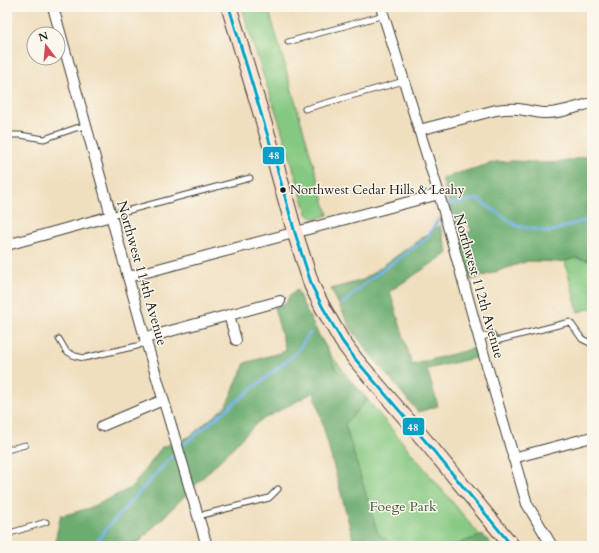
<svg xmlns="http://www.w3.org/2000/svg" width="599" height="553" font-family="Cardo,serif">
	<rect width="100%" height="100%" fill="#fbf7ec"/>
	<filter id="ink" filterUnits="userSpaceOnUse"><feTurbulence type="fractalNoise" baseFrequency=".025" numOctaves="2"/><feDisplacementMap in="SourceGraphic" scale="8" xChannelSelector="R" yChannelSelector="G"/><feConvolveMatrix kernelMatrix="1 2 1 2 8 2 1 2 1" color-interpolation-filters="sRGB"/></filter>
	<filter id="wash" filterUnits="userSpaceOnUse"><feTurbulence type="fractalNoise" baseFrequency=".012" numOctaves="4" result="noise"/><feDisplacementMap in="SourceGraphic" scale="16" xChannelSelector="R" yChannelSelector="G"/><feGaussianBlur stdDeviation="0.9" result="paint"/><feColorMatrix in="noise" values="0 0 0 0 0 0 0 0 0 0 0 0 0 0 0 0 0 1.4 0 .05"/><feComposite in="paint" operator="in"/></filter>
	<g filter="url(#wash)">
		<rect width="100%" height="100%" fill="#f0dfbf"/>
		<!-- green -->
		<g fill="#85c881" stroke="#50724e">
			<path d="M242 7H268L328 215C320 218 313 221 307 214L279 121 255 51Z"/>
			<path d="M576 258 592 261V308L578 312 565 261Z"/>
			<path d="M311 322 333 358 345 373 489 546H372Z"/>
		</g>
		<!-- forest -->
		<g fill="#6cac6f" stroke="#446446">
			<path d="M592 155V261L576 258 560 262 528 261 471 280 459 237 472 231 466 220 455 225 442 178 496 162 513 161 546 163 563 162Z"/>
			<path d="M440 225 448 253 390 291 412 365 475 348 479 357 427 369 438 406 418 412 367 351 349 325 331 289 363 280Z"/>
			<path d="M297 290 303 304 336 369 368 399 345 424 378 534 395 545 413 546H355L314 392 258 422 135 546H54L61 514 62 516 89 508 131 488 162 447 189 437 226 406 245 363 286 351 274 307 286 304 289 296Z"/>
			<path d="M483 535 493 546H452Z"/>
		</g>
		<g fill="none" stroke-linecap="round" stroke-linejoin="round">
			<!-- stream -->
			<g stroke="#72b0e5" stroke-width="3">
				<path d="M446 205 477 199 517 226 549 232 583 221 592 220"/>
				<path d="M342 304 369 280 427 238 438 220"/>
				<path d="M183 445 296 353 310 333"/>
				<path d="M94 546 107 528 172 456"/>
			</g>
		</g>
	</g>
	<g filter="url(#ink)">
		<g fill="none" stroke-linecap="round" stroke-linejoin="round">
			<defs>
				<g id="lane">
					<path d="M288 42 384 15"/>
					<path d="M305 109 404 81"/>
					<path d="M7 135H20L44 139 76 128 86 126"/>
					<path d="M111 215 250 178"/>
					<path d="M479 338 492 334 496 341 570 322 582 339 590 343"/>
					<path d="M59 339 66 351 75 356 84 358 137 346 146 342"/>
					<path d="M7 450 25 445"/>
					<path d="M198 516 269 498 278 489"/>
					<path d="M7 534 46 522"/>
				</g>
				<g id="street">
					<path d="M53 7 145 338 207 546"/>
					<path d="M381 7 439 194 479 338 527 504 552 546"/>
					<path d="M419 130 496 110C503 109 510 108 518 109 526 110 534 112 543 113 559 114 576 107 592 103"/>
					<path d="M7 245 111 216"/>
					<path d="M128 277 439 194"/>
					<path d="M229 315 236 340"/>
					<path d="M145 338 280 301"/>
					<path d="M102 426 163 400"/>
					<path d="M513 458 592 437"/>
				</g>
				<path id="secondary" d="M229 7 272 150 295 233 312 286 322 306 342 341 356 360 427 443 512 546"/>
			</defs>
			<!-- lane casing -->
			<use href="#lane" stroke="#3c3934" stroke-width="7"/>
			<!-- street casing -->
			<use href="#street" stroke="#3c3934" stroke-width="12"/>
			<!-- secondary casing -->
			<use href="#secondary" stroke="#3c3934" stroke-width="17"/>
			<!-- lane -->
			<use href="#lane" stroke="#fff" stroke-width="5"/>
			<!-- street -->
			<use href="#street" stroke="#fff" stroke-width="10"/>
			<!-- secondary -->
			<use href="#secondary" stroke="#fee3d2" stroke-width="15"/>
			<defs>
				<path id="bus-1" d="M229 7 272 150 295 233 312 286 322 306 342 341 356 360 427 443 512 546"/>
			</defs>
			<!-- bus-1 casing -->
			<use href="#bus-1" stroke="#fbf7ec" stroke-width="6"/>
			<!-- bus-1 -->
			<use href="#bus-1" stroke="#01a2c5" stroke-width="3"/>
		</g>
	</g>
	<!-- markers -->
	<circle fill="#1c1c1c" stroke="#fbf7ec" stroke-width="1.5" cx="283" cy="190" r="3.5"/>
	<g text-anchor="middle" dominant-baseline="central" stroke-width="3" stroke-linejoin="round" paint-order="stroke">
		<!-- bus labels -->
		<g font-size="13" fill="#1c1c1c" stroke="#fbf7ec" text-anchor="start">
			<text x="290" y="190">Northwest Cedar Hills &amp; Leahy</text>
		</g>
		<!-- street labels -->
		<g font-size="14" fill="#1c1c1c" stroke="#fbf7ec">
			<text transform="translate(142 273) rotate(74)">Northwest 114th Avenue</text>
			<text transform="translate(479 286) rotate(74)">Northwest 112th Avenue</text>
		</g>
		<!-- park labels -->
		<g font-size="14" fill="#41583f" stroke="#fbf7ec">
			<text x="403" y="506">Foege Park</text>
		</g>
	</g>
	<g stroke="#fbf7ec" stroke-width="1.5">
		<rect x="262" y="146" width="23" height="19" rx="4" fill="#01a2c5"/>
		<rect x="402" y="417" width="23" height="19" rx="4" fill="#01a2c5"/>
	</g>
	<g font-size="11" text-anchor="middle" font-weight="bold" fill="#fff">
		<text x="274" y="159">48</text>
		<text x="413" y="431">48</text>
	</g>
	<!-- margin -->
	<rect width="599" height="553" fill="none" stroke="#fbf7ec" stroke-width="24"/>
	<!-- north arrow -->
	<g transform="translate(46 46) rotate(344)"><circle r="19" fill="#fbf7ec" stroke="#a29f99"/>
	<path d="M0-3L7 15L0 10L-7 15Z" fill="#d1495b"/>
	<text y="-6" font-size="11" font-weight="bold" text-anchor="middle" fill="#1c1c1c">N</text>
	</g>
</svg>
